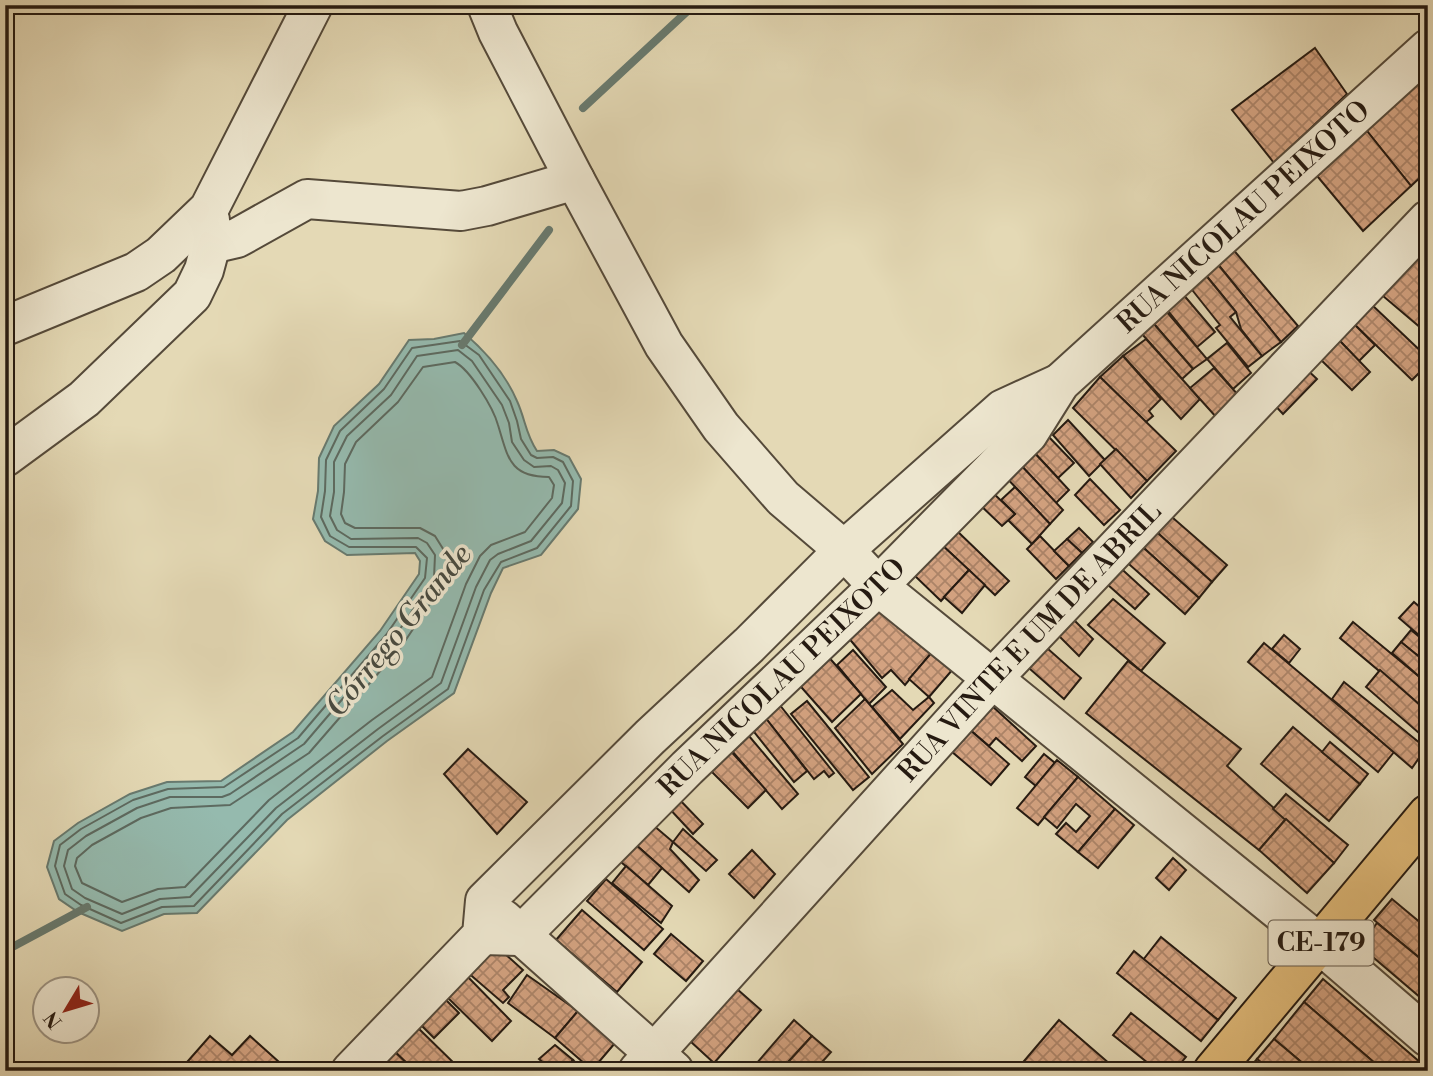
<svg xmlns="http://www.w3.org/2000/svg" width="1433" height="1076" font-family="'Libre Bodoni',serif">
	<defs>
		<pattern id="building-cross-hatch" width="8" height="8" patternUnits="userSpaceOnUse" patternTransform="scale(1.75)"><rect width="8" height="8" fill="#d3a280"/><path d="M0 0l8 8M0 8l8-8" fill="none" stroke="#ab8367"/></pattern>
	</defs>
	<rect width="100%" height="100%" fill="#e4d9b5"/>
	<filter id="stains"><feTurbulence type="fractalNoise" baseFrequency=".00286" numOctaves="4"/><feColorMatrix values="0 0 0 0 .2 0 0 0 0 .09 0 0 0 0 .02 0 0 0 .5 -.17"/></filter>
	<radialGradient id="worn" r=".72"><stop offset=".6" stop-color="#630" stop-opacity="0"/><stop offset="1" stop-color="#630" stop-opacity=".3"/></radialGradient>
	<!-- water -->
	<path fill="#95baae" stroke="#687a6f" stroke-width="2" d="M464 333C485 351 506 375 517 401 526 421 525 433 537 451L554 450 569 457 581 479 578 509 541 555 503 568 491 593 454 693 387 741 287 820 197 913 164 914 122 931 78 912 59 899 47 867 54 841 78 823 130 794 167 782 221 781 293 732 380 631 419 574 420 561 415 553 347 555 325 541 313 519 318 491 319 458 334 426 379 384 409 340 434 339Z"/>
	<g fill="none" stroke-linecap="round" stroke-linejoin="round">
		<!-- shore -->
		<g stroke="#5d6a60" stroke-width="2">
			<path d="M460 341 479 355 510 401 517 421 521 439 531 455 537 458 553 457 563 462 573 481 571 506 537 548 501 562 484 590 448 689 383 736 282 814 194 906 162 907 121 923 81 905 65 894 55 866 60 845 81 829 133 800 168 789 224 787 298 738 386 635 425 578 427 558 416 547H349L330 536 321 517 325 491 326 460 340 431 384 389 412 348Z"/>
			<path d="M458 350 472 361 502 405 509 423 512 442 524 460 534 467 551 466 558 470 565 483 562 503 531 541 498 554 490 560 476 587 441 683 378 729 276 808 190 897 160 899 122 914 85 898 72 889 64 866 68 850 86 836 137 808 170 797H222L230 794 304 744 392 641 434 578 435 555 427 543 418 538 351 539 337 530 330 516 334 492V462L347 436 391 395 417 356Z"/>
			<path d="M455 362C470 370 493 407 498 425 508 457 509 477 549 477L554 485 552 498 525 532 491 545 480 556 466 584 432 677 372 720 269 800 185 887 158 889 122 902 82 883 75 866 77 858 92 845 141 818 171 808 230 805 309 753 401 647 442 586 447 563 445 552 435 536 420 528H355L345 523 341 514 344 492 345 464 356 442 398 402 423 367Z"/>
		</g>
		<!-- stream -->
		<g stroke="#687a6f" stroke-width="8">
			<path d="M583 108 694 5"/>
			<path d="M462 345 549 230"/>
			<path d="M5 951 87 907"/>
		</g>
	</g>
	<!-- building -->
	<g fill="url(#building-cross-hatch)" stroke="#251a11" stroke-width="2">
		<path d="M1315 48 1347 94 1274 163 1232 110Z"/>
		<path d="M1428 72V170L1411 186 1363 126Z"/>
		<path d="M1363 126 1411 186 1363 231 1313 171Z"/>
		<path d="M1231 247 1298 326 1281 342 1216 262Z"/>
		<path d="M1417 256 1424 263 1428 259V334L1383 296Z"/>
		<path d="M1216 262 1281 342 1262 356 1241 329 1236 312 1204 273Z"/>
		<path d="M1204 273 1236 312 1230 317 1262 356 1248 367 1216 328 1220 325 1189 286Z"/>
		<path d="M1182 293 1215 332 1197 347 1165 307Z"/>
		<path d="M1371 304 1428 358V364L1412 380 1353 323Z"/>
		<path d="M1167 312 1207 359 1193 369 1154 324Z"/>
		<path d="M1353 323 1375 345 1359 361 1338 339Z"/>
		<path d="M1154 324 1193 369 1182 379 1142 334Z"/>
		<path d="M1146 339 1200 399 1181 419 1123 356Z"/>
		<path d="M1338 339 1370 372 1352 390 1319 358Z"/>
		<path d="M1227 343 1251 373 1233 389 1207 359Z"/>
		<path d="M1123 356 1161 399 1149 411 1153 416 1146 422 1100 377Z"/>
		<path d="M1303 366 1317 379 1283 414 1270 400Z"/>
		<path d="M1214 368 1239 396 1217 418 1190 388Z"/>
		<path d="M1100 377 1176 451 1147 481 1073 408Z"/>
		<path d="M1068 420 1105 460 1089 476 1053 435Z"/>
		<path d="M1046 434 1074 463 1058 478 1030 448Z"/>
		<path d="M1030 448 1069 490 1056 503 1017 461Z"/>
		<path d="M1116 449 1147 481 1131 498 1100 464Z"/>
		<path d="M1017 461 1063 510 1050 524 1003 474Z"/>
		<path d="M1090 479 1120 510 1104 525 1075 495Z"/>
		<path d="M1015 487 1050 524 1032 544 1008 520 1015 514 1001 500Z"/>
		<path d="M991 491 1015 514 1002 526 978 503Z"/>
		<path d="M1165 511 1227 565 1212 582 1150 526Z"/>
		<path d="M1150 526 1212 582 1199 598 1136 541Z"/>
		<path d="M1079 528 1093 542 1082 553 1067 539Z"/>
		<path d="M955 529 1009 581 995 595 941 544Z"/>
		<path d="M1040 536 1069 566 1056 579 1027 549Z"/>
		<path d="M1067 539 1082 553 1069 566 1054 551Z"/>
		<path d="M1136 541 1199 598 1185 614 1121 557Z"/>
		<path d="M941 544 969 570 941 601 914 575Z"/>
		<path d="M1114 562 1149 594 1135 609 1098 576Z"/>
		<path d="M969 570 985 585 962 613 944 597Z"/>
		<path d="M1113 599 1165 643 1141 671 1088 625Z"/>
		<path d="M1414 602 1428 614V643L1399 618Z"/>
		<path d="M879 604 933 651 905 685 891 670 882 678 847 636Z"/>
		<path d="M1066 612 1093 639 1079 656 1051 628Z"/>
		<path d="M1353 622 1428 684V712L1340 638Z"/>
		<path d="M1411 630 1428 644V664L1401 642Z"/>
		<path d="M1284 635 1300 649 1289 663 1272 649Z"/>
		<path d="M1039 641 1081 678 1064 699 1022 662Z"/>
		<path d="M1401 642 1428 664V684L1392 653Z"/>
		<path d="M1264 643 1394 752 1378 772 1248 662Z"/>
		<path d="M853 650 886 687 869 704 837 665Z"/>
		<path d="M933 651 953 669 929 697 909 679Z"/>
		<path d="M826 654 861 694 832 722 795 680Z"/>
		<path d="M1128 661 1241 749 1227 766 1286 819 1259 850 1086 713Z"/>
		<path d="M1380 670 1428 712V726L1420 734 1366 687Z"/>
		<path d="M1344 682 1426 748 1412 768 1332 699Z"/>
		<path d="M892 690 913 710 929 697 934 703 900 739 872 707Z"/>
		<path d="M865 699 903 744 872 774 835 728Z"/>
		<path d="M807 701 869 777 853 790 791 714Z"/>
		<path d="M779 704 834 773 829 777 824 771 814 779 764 716Z"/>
		<path d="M991 705 1036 746 1022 761 996 738 989 746 969 729Z"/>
		<path d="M764 716 807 771 794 782 751 728Z"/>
		<path d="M1293 727 1360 784 1329 821 1261 764Z"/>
		<path d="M969 729 1009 764 991 785 951 751Z"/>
		<path d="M749 736 798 794 782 809 732 751Z"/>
		<path d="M1330 742 1368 774 1360 784 1322 752Z"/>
		<path d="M727 747 766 790 748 808 707 767Z"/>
		<path d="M468 749 527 802 497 834 444 774Z"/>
		<path d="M1044 754 1055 763 1036 786 1025 777Z"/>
		<path d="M1057 760 1078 777 1038 825 1017 808Z"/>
		<path d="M1078 777 1115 809 1078 852 1056 834 1066 823 1076 832 1090 816 1076 804 1057 828 1044 817Z"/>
		<path d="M1286 794 1348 845 1334 863 1273 809Z"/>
		<path d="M677 797 703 824 693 834 667 806Z"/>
		<path d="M1115 809 1134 825 1098 868 1078 852Z"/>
		<path d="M1286 819 1334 863 1307 893 1259 850Z"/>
		<path d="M653 825 673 842 670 849 699 880 689 892 635 844Z"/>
		<path d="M683 829 717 860 706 871 673 842Z"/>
		<path d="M635 844 662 868 648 885 621 862Z"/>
		<path d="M752 850 775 874 754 898 729 874Z"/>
		<path d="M1173 858 1186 870 1169 890 1156 878Z"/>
		<path d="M626 866 672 906 661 923 612 883Z"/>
		<path d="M606 879 663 929 644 950 587 901Z"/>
		<path d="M1392 899 1428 929V965L1374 920Z"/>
		<path d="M582 910 642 962 617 992 556 940Z"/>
		<path d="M1377 923 1428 965V1004L1360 946Z"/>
		<path d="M671 934 703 961 686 981 654 954Z"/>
		<path d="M1161 937 1236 998 1218 1020 1143 960Z"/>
		<path d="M493 943 523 970 503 990 509 997 503 1003 466 971Z"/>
		<path d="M1134 951 1218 1020 1201 1041 1117 973Z"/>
		<path d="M465 974 511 1021 492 1041 445 995Z"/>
		<path d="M527 975 578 1011 555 1038 508 1003Z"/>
		<path d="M1323 979 1428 1069V1071H1384L1304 1002Z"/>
		<path d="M737 989 761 1010 714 1063 691 1042Z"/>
		<path d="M443 997 459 1013 434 1038 417 1021Z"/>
		<path d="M1304 1002 1384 1071H1312L1274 1039Z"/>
		<path d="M578 1011 615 1043 592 1070 555 1038Z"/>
		<path d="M1131 1013 1186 1057 1174 1071H1158L1113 1035Z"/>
		<path d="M794 1020 812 1036 780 1071H750Z"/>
		<path d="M1059 1020 1118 1071H1023L1019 1067Z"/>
		<path d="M414 1024 462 1071H415L391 1048Z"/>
		<path d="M210 1036 232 1055 250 1036 278 1061 269 1071H199L188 1061Z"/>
		<path d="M812 1036 831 1052 814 1071H780Z"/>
		<path d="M1274 1039 1312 1071H1271L1257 1059Z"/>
		<path d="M555 1045 573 1060 564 1071H553L539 1059Z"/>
		<path d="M394 1051 414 1070 413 1071H376Z"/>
		<path d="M1257 1059 1271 1071H1247Z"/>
		<path d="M573 1060 584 1071H564Z"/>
	</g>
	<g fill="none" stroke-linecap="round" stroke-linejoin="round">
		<defs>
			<g id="minor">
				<path d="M487 5 498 32 575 180 664 345 721 427 783 498 844 550 878 586 1320 944 1428 1037"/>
				<path d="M211 244 237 238 307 199 461 211 487 206 575 180"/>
				<path d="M5 326 136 272 161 255 209 209 313 5"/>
				<path d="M5 457 84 399 192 295 204 270 211 244 210 220"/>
				<path d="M503 919 674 1071"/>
				<path id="s1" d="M482 935 520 936 687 768 878 586 1004 458 1028 434 1060 383 1428 49"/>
				<path d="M351 1071 482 935 485 901 650 737 749 645 844 550 1003 409 1060 383"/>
				<path id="s2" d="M638 1071 992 679 1428 220"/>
			</g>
			<path id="major" d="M1213 1071 1428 814"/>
		</defs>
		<!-- minor casing -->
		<use href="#minor" stroke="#554a3a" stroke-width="42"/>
		<!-- major casing -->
		<use href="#major" stroke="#251a11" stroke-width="42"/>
		<!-- minor -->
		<use href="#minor" stroke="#ede6cf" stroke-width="38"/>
		<!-- major -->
		<use href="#major" stroke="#e2bc7a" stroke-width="38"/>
	</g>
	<g text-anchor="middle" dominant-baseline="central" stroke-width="7" stroke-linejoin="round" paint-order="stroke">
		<!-- shield labels -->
		<rect fill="#ede6cf" stroke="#61574a" stroke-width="2" x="1268.5" y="920.5" width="105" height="45" rx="5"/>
		<g font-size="26" font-weight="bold" fill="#251a11">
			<text x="1321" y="943">CE-179</text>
		</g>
		<!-- street labels -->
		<g font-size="28" fill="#251a11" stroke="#ede6cf">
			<text stroke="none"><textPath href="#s1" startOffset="1060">RUA NICOLAU PEIXOTO</textPath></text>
			<text stroke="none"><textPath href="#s2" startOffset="581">RUA VINTE E UM DE ABRIL</textPath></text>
			<text stroke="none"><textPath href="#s1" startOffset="406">RUA NICOLAU PEIXOTO</textPath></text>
		</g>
		<!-- water labels -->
		<g font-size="30" font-style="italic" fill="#474a40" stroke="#ede6cf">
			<text transform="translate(399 631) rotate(-51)">Córrego Grande</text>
		</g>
	</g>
	<!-- margin -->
	<rect width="1433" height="1076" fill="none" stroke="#e4d9b5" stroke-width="28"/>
	<rect x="7" y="7" width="1419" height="1062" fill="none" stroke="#251a11" stroke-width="3.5"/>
	<rect x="14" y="14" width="1405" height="1048" fill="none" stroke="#251a11" stroke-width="2"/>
	<!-- north arrow -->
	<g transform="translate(66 1010) rotate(232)"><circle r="33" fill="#ede6cf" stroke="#9d9483" stroke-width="2"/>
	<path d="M0-5L12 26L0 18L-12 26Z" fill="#8f2418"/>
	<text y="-10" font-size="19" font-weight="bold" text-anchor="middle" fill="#251a11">N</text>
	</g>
	<rect width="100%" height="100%" filter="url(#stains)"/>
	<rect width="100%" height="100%" fill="url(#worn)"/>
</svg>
